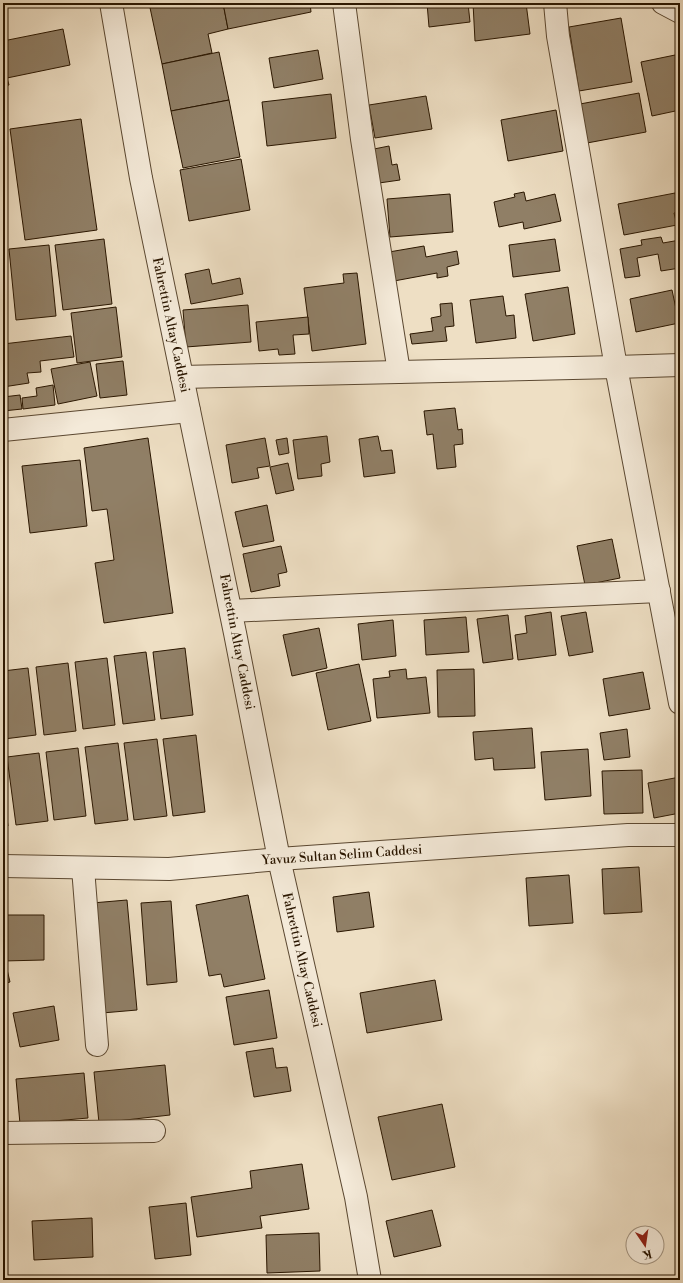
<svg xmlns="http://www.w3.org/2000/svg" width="683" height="1283" font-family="'Libre Bodoni',serif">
	<rect width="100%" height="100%" fill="#eedfc4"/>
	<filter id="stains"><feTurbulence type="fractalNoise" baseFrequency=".005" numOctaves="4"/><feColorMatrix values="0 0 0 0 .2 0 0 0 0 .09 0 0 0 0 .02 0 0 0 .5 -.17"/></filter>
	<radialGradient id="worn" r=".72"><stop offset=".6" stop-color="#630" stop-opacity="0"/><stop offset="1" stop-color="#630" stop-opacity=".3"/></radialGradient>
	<!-- building -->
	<g fill="#907f66" stroke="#2a1600">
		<path d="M149 3H223L228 29 208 34 212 53 162 64Z"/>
		<path d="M223 3H310L311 12 228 29Z"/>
		<path d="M427 3H468L470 22 429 27Z"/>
		<path d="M473 3H526L530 34 475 41Z"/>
		<path d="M621 18 632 82 579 91 569 27Z"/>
		<path d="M63 29 70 65 7 78 9 85 3 86V41Z"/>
		<path d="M318 50 323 79 274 88 269 58Z"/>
		<path d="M219 52 229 100 171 111 162 64Z"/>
		<path d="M680 54V110L652 116 641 62Z"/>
		<path d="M639 93 646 132 587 143 580 104Z"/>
		<path d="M331 94 336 138 267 146 262 102Z"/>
		<path d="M426 96 432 129 375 138 369 105Z"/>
		<path d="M229 100 240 157 183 168 171 111Z"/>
		<path d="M556 110 563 151 508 161 501 120Z"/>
		<path d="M81 119 97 230 25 240 10 129Z"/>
		<path d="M389 146 392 165 397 164 400 180 379 183 374 149Z"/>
		<path d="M241 159 250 210 189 221 180 170Z"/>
		<path d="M524 192 526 201 555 194 561 221 524 229 523 222 499 227 494 202 515 197 514 194Z"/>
		<path d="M675 193 679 213H674L677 225 624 235 618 204Z"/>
		<path d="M450 194 453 232 390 237 387 199Z"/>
		<path d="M661 237 663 243 680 240V268L661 271 658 254 637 258 640 276 625 278 620 249 642 245 641 240Z"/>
		<path d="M104 239 112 304 63 310 55 245Z"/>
		<path d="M555 239 560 271 513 277 509 245Z"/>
		<path d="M49 245 56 316 16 320 9 249Z"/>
		<path d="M424 246 426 257 457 251 459 264 447 267 448 276 437 278V273L394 281 389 252Z"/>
		<path d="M209 269 212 284 240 278 243 294 191 304 185 274Z"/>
		<path d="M357 273 366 344 312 351 304 288 344 283 343 274Z"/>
		<path d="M568 287 575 334 533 341 525 294Z"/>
		<path d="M672 290 679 323 636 332 630 299Z"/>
		<path d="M503 296 506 316 514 315 516 338 476 343 470 300Z"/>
		<path d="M452 303 454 326 445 327 447 341 412 344 410 334 433 331 431 318 441 316 440 304Z"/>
		<path d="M248 305 251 342 186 347 183 310Z"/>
		<path d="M116 307 122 357 77 363 71 313Z"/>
		<path d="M308 317 309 334 293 335 295 354 279 355 278 349 259 351 256 322Z"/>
		<path d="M71 336 74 357 40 361 41 372 27 373 29 383 3 387V344Z"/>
		<path d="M123 361 127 395 100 398 96 364Z"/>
		<path d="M90 362 97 396 58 404 51 369Z"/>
		<path d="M53 385 55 405 23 409 22 398 37 396 36 388Z"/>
		<path d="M3 395V397L20 395 22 409 3 411Z"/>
		<path d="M455 408 458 430 462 429 463 444 454 445 456 467 437 469 433 434 427 435 424 411Z"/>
		<path d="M327 436 330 462 321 464 322 476 298 479 293 440Z"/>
		<path d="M378 436 381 451 392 450 395 473 364 477 359 439Z"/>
		<path d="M148 438 173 613 104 623 95 563 114 560 107 509 92 511 84 448Z"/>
		<path d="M265 438 270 466 257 468 259 478 232 483 226 445Z"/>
		<path d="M287 438 289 453 279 455 276 440Z"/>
		<path d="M80 460 87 526 30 533 22 466Z"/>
		<path d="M288 463 294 490 276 494 270 467Z"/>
		<path d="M267 505 274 541 243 547 235 512Z"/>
		<path d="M612 539 620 578 585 585 577 546Z"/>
		<path d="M281 546 287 572 278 574 280 586 251 592 243 554Z"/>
		<path d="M551 612 556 655 518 660 515 635 527 633 525 616Z"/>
		<path d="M586 612 593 652 569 656 561 616Z"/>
		<path d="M508 615 513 659 483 663 477 619Z"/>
		<path d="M466 617 469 652 426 655 424 620Z"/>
		<path d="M393 620 396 656 362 660 358 624Z"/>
		<path d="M319 628 327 668 292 676 283 635Z"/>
		<path d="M185 648 193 715 161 719 153 652Z"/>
		<path d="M146 652 155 720 123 724 114 656Z"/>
		<path d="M107 658 115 725 83 729 75 662Z"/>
		<path d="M68 663 76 731 44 735 36 667Z"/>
		<path d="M359 664 371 721 328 730 316 673Z"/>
		<path d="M28 668 36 735 4 739 3 728V671Z"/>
		<path d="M406 669 407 679 426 677 430 713 377 718 373 679 390 677 389 671Z"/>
		<path d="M474 669 475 716 438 717 437 670Z"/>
		<path d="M643 672 650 709 609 716 603 679Z"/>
		<path d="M532 728 535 768 494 770 493 758 475 760 473 732Z"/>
		<path d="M627 729 630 757 604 760 600 733Z"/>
		<path d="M196 735 205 812 173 816 163 739Z"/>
		<path d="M157 739 167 816 134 820 124 743Z"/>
		<path d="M118 743 128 820 95 824 85 747Z"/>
		<path d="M78 748 86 816 54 820 46 752Z"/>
		<path d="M588 749 591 796 545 800 541 752Z"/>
		<path d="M39 753 48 821 16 825 7 757Z"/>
		<path d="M642 770 643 813 604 814 602 771Z"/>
		<path d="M680 777V813L654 818 648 783Z"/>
		<path d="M3 787 8 826 3 827Z"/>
		<path d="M639 867 642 912 604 914 602 869Z"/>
		<path d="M569 875 573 923 529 926 526 878Z"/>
		<path d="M369 892 374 927 337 932 333 897Z"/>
		<path d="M248 895 265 979 224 987 221 974 209 976 196 905Z"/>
		<path d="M127 900 137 1010 102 1013 92 903Z"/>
		<path d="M171 901 177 982 147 985 141 903Z"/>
		<path d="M3 915H44V960L3 961Z"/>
		<path d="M6 965 10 982 3 984V966Z"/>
		<path d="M435 980 442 1020 367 1033 360 993Z"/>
		<path d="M269 990 277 1038 234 1045 226 997Z"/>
		<path d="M54 1006 59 1040 20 1047 13 1013Z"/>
		<path d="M273 1048 276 1068 287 1067 291 1091 254 1097 246 1052Z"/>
		<path d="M165 1065 170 1115 99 1123 94 1072Z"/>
		<path d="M84 1073 88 1118 20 1124 16 1079Z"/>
		<path d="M442 1104 455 1167 392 1180 378 1117Z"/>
		<path d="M302 1164 309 1209 260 1216 262 1228 197 1237 191 1197 252 1188 250 1171Z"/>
		<path d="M186 1203 191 1255 155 1259 149 1207Z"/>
		<path d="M432 1210 441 1246 394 1257 386 1221Z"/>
		<path d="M92 1218 93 1257 34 1260 32 1221Z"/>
		<path d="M319 1233 320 1271 267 1273 266 1235Z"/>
	</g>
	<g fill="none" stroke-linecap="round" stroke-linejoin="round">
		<defs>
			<g id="minor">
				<path d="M111 3 141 178 235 633 279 859 356 1197 370 1280"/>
				<path d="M344 3 362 139 399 372"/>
				<path d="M555 3 558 36 616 367 680 365"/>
				<path d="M663 3 680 12"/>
				<path d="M182 377 616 367 680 703"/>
				<path d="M3 430 189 411"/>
				<path d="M231 611 659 591"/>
				<path d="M3 866 169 869 279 859 628 835H680"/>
				<path d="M83 868 97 1045"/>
				<path d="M3 1133 154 1131"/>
			</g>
		</defs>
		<!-- minor casing -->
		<use href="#minor" stroke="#5b4831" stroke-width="24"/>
		<!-- minor -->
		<use href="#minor" stroke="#f4ead9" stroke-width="22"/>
	</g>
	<g text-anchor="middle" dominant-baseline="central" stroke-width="3" stroke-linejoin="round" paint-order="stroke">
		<!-- street labels -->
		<g font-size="13" fill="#2a1600" stroke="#f4ead9">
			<text transform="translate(171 325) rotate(78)">Fahrettin Altay Caddesi</text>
			<text transform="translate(237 642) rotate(79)">Fahrettin Altay Caddesi</text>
			<text transform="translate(342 855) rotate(-4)">Yavuz Sultan Selim Caddesi</text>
			<text transform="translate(302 960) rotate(77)">Fahrettin Altay Caddesi</text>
		</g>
	</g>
	<!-- margin -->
	<rect width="683" height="1283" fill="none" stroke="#eedfc4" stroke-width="16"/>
	<rect x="4" y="4" width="675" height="1275" fill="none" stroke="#2a1600" stroke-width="2"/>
	<rect x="8" y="8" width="667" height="1267" fill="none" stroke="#2a1600"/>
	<!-- north arrow -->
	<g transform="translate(645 1245) rotate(167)"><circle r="19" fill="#f4ead9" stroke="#a39582"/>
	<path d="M0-3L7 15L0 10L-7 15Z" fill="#8f2418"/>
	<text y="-6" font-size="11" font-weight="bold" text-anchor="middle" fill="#2a1600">K</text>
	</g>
	<rect width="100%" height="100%" filter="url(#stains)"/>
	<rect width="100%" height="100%" fill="url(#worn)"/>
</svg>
